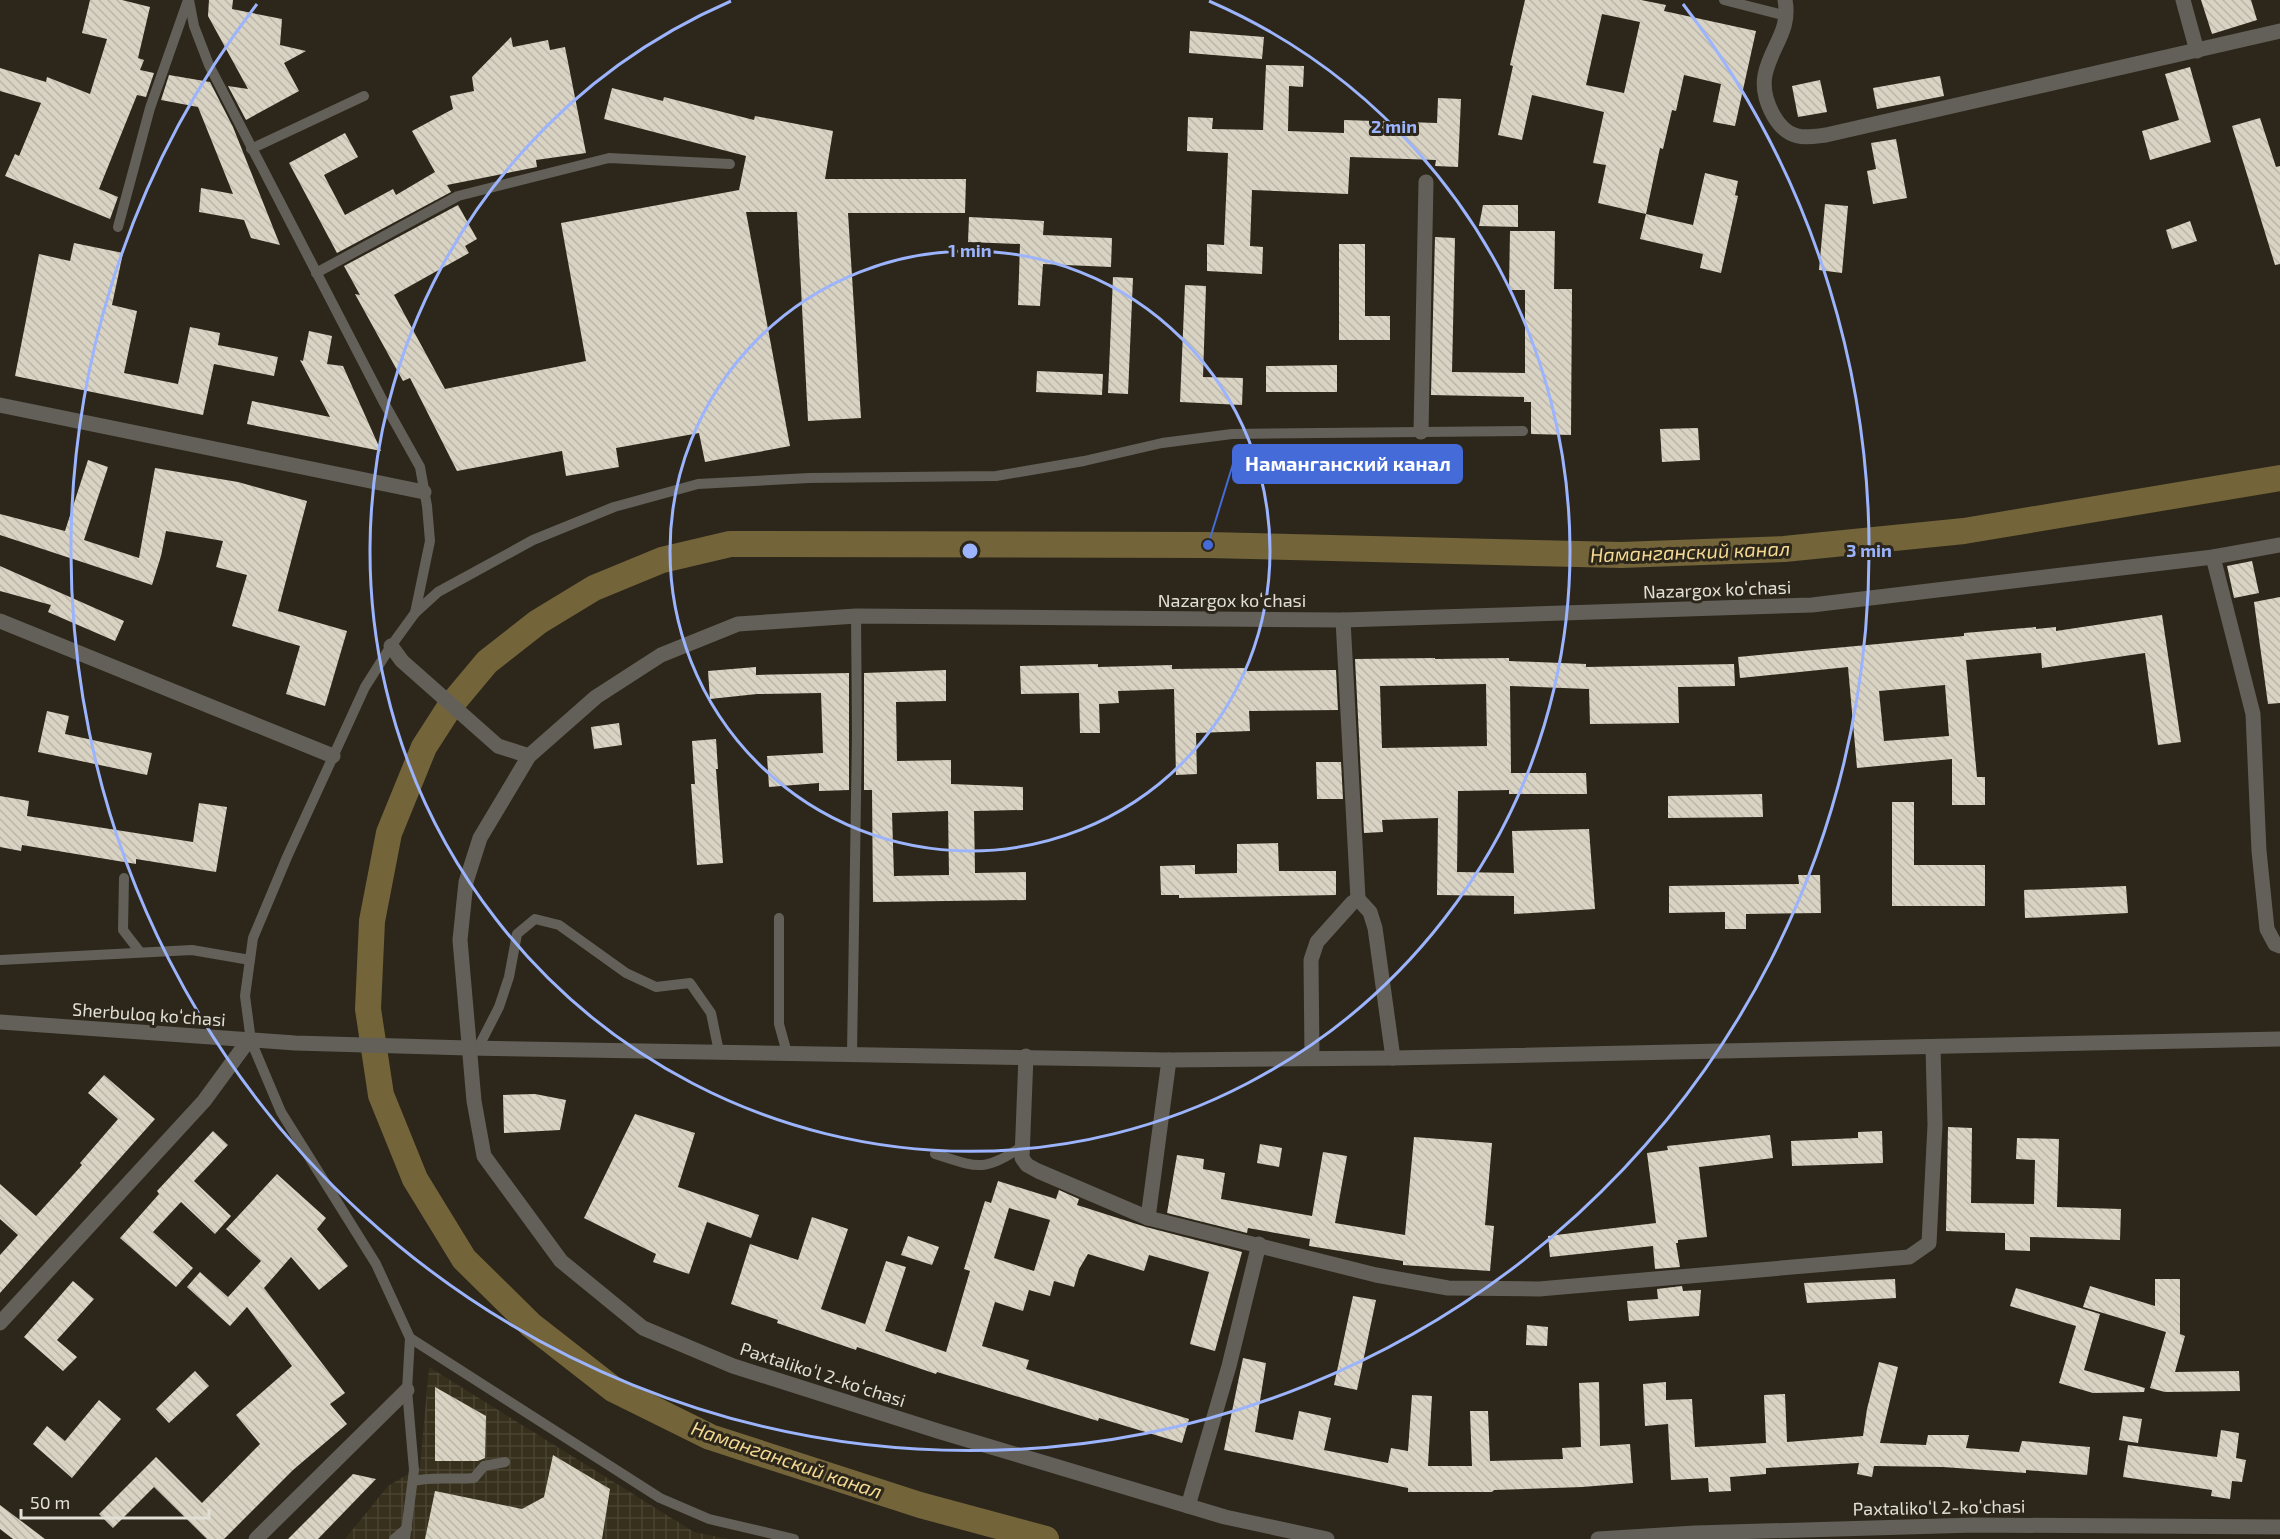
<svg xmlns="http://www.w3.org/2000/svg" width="2280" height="1539" font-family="'Exo 2',sans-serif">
	<defs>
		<pattern id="industrial-grid" width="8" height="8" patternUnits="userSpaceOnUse" patternTransform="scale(1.5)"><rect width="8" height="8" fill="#37301d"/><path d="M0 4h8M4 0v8" fill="none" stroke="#4a4432"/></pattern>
		<pattern id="building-back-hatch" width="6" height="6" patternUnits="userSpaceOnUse" patternTransform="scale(1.5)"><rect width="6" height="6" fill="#d9d3c3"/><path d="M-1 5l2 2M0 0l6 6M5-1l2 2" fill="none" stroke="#bbb6a9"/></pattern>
	</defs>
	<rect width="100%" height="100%" fill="#2c271a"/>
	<!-- industrial -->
	<path fill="url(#industrial-grid)" d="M429 1367 694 1532 728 1539H345L388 1486 420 1467Z"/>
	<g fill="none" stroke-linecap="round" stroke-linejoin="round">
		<!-- canal -->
		<path stroke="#74643a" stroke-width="26" d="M1046 1539 920 1505 710 1437 613 1389 531 1325 464 1259 415 1179 381 1095 368 1009 372 921 389 833 424 747 451 705 487 662 538 622 594 588 662 560 730 544 1208 545 1621 555 1784 549 1964 531 2280 478"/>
	</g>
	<!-- building -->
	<g fill="url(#building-back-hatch)" fill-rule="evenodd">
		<path d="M90 0H122L150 7 138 58 144 60 140 70 154 73 146 97 137 95 99 189 118 197 110 219 5 176 15 154 19 156 41 103 0 91V68L46 82 47 77 90 94 107 39 82 33Z"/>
		<path d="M209 0H233L232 9 282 19 280 45 306 51 284 63 299 91 246 120 228 86 248 89 208 16Z"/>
		<path d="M1525 0H1641L1666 5 1664 11 1756 31 1735 126 1713 122 1721 84 1684 75 1676 111 1672 110 1663 149 1660 148 1646 214 1598 203 1606 165 1593 163 1604 112 1532 95 1522 140 1498 135 1513 66 1510 65ZM1602 14 1640 22 1624 93 1586 85Z"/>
		<path d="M2201 0H2251L2257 20 2212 34Z"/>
		<path d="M1190 31 1264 37 1262 59 1189 53Z"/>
		<path d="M511 37 513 47 548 40 550 50 565 47 586 153 536 160 537 167 447 185 451 192 337 253 289 163 345 133 358 157 324 175 345 215 393 189 396 195 435 172 412 131 453 109 450 96 474 91 472 77Z"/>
		<path d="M1266 65 1304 66 1303 87 1289 86 1288 131 1344 133V120L1437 123 1438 98 1461 99 1458 167 1435 166 1436 160 1350 157 1348 194 1252 190 1250 246 1263 247 1262 274 1207 271V244L1224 245 1228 153 1187 151 1188 117 1213 118 1212 129 1263 130Z"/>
		<path d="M2190 67 2211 142 2150 160 2142 131 2179 120 2165 74Z"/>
		<path d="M169 75 210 82 233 127 280 245 251 238 244 220 199 212 201 188 233 194 198 107 161 100Z"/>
		<path d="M1940 76 1944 96 1877 109 1873 88Z"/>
		<path d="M1820 80 1827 112 1798 117 1792 86Z"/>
		<path d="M612 88 663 101 664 97 754 120 755 116 833 131 825 179H966L965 213H848L861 418 808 421 797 212H746L790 446 705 462 699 433 616 448 619 467 566 476 562 451 457 471 410 378 403 381 355 294 360 295 344 266 458 205 477 239 465 246 469 253 394 295 445 389 586 361 561 223 739 190 746 156 604 119Z"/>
		<path d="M2260 118 2276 167 2280 166V264L2275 265 2232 126Z"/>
		<path d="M1896 139 1907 198 1873 204 1867 171 1876 169 1871 143Z"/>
		<path d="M1705 173 1738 181 1735 195 1738 196 1721 273 1700 268 1703 254 1640 239 1646 214 1693 225Z"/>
		<path d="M1825 204 1848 206 1842 273 1819 270Z"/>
		<path d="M1483 205H1518V227L1479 226Z"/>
		<path d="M969 217 1044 221 1043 235 1112 238 1111 267 1043 264 1040 306 1018 305 1020 244 968 242Z"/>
		<path d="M2190 221 2197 241 2172 249 2166 230Z"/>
		<path d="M1510 231H1555L1554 289H1572L1571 435 1531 434V402H1524V397L1431 395 1435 237 1455 238 1452 372 1525 373V290H1509Z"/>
		<path d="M74 243 123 253 112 305 137 311 124 373 178 384 190 327 220 333 218 345 278 357 274 376 214 364 203 415 15 376 39 254 70 261Z"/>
		<path d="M1339 244H1365V316H1390V340H1339Z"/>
		<path d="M1113 277 1133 278 1128 394 1108 393Z"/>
		<path d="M1185 285 1206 286 1203 377 1243 378 1242 405 1180 402Z"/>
		<path d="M309 331 332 336 327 364 343 366 381 451 247 424 252 401 330 417 300 360 303 361Z"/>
		<path d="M1337 365V392H1266V366Z"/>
		<path d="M1037 371 1103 374 1102 395 1036 392Z"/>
		<path d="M1698 428 1700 460 1662 462 1660 429Z"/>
		<path d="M88 460 108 467 84 540 139 558 155 468 238 482 307 501 278 611 347 631 325 706 286 694 300 646 232 626 247 575 216 567 223 541 166 531 161 556 152 585 0 535V514L65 531Z"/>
		<path d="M2252 561 2259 593 2234 598 2227 566Z"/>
		<path d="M0 566 124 621 115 641 48 612 51 605 0 591Z"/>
		<path d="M2280 597V703L2268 704 2254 602Z"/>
		<path d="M2162 615 2181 742 2158 745 2145 653 2042 668 2041 653 1966 660 1977 777H1985V805H1952V759L1857 768 1848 667 1740 678 1738 657 1964 636V633L2036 627V629L2056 627V631ZM1945 685 1949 736 1884 741 1879 691Z"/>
		<path d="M1435 658V659L1509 658V661L1586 664V667L1734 664 1735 686 1678 687 1679 723 1590 724 1589 689 1510 686 1511 773H1586L1587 794H1509V790L1458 791 1457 872 1514 873 1512 831 1589 829 1595 909 1514 914V896L1437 895 1438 818 1382 820 1383 832 1364 833 1355 659ZM1486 684 1487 746 1382 748 1380 686Z"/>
		<path d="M1098 664V667L1172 665V669L1247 668V671L1336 670 1338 710 1249 711 1250 731 1196 733 1197 774 1176 775 1174 689 1118 691 1119 703 1099 704 1100 733H1080L1079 693 1021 694 1020 666Z"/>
		<path d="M756 667V675L849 673V790L819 791V783L769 787 767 756 823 753 821 693 757 694 710 699 708 671Z"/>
		<path d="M946 670V701L896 702 897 761 951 760V784L1023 787V810L974 811 975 873 1026 872V900L873 902 872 790H864V673ZM948 811 949 875 894 876 892 813Z"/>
		<path d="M47 711 69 716 65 734 152 753 147 775 38 752Z"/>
		<path d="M619 723 622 745 594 749 591 727Z"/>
		<path d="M716 739 718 769H716L723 863 697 865 691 784H695L692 741Z"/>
		<path d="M1316 762H1341L1343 799H1317Z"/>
		<path d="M1762 794 1763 817 1668 818V796Z"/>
		<path d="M0 796 29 801 27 816 193 842 199 803 227 807 216 872 136 859V864L22 845 21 851 0 847Z"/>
		<path d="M1892 802H1914V865H1985V906H1892Z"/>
		<path d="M1278 843 1279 871H1336V895L1179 898V895H1161L1160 866 1195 865V874L1237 873V844Z"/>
		<path d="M1798 875H1820L1821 913 1746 914V929H1725V912L1669 913V886L1799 884Z"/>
		<path d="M2126 886 2128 913 2025 918 2024 890Z"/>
		<path d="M104 1075 155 1119 0 1293V1255L18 1235 0 1219V1184L36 1216 82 1165 80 1163 118 1119 88 1093Z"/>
		<path d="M535 1094 566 1100 560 1130 504 1133 503 1095Z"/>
		<path d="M635 1114 695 1133 678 1187 759 1215 751 1238 707 1222 689 1274 653 1262 656 1254 584 1218Z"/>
		<path d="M1948 1127 1972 1128 1971 1203 2034 1204 2035 1160 2016 1159 2017 1138 2059 1139 2057 1207 2121 1209 2120 1240 2030 1237V1251L2005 1250V1233L1946 1231Z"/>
		<path d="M213 1131 228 1145 194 1181 231 1216 215 1234 181 1202 153 1232 193 1268 176 1287 120 1238 159 1194 157 1191Z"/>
		<path d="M1882 1131 1883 1163 1792 1166 1791 1141 1858 1138V1132Z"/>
		<path d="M1770 1135 1773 1158 1699 1167 1707 1237 1678 1240V1243H1676L1680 1267 1655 1269 1653 1246 1550 1257 1548 1236 1656 1223 1647 1153 1668 1150 1667 1146Z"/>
		<path d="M1414 1137 1492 1143 1485 1225 1494 1226 1490 1271 1403 1265V1261L1309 1246 1310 1239 1248 1228 1247 1233 1167 1213 1177 1155 1204 1159 1203 1169 1225 1173 1221 1199 1312 1216 1323 1152 1347 1156 1335 1223 1405 1235Z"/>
		<path d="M1260 1144 1282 1148 1279 1167 1257 1163Z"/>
		<path d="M277 1174 326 1218 317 1229 348 1266 319 1290 291 1257 264 1288 345 1393 330 1404 347 1424 293 1470 224 1539H207L154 1487 113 1528 99 1514 156 1457 202 1503 260 1444 236 1415 292 1366 247 1307 230 1326 187 1287 200 1272 228 1297 261 1261 226 1229Z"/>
		<path d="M998 1181 1056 1199 1059 1190 1079 1199 1077 1205 1146 1227 1242 1252 1215 1351 1190 1344 1209 1272 1149 1255 1144 1271 1088 1254 1079 1269 1074 1287 1054 1281 1050 1296 1029 1290 1023 1311 995 1302 982 1346 1029 1360 1026 1369 1189 1419 1182 1443 1099 1418 1098 1421 937 1372 936 1374 857 1347 856 1350 777 1323 778 1320 731 1304 750 1244 798 1260 812 1217 848 1229 821 1309 865 1324 886 1261 906 1267 885 1331 946 1352 970 1271 964 1269 985 1201 991 1203ZM1009 1208 1050 1220 1034 1271 994 1258Z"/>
		<path d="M908 1236 939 1247 932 1265 901 1255Z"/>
		<path d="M1895 1279 1896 1298 1807 1303 1804 1283Z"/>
		<path d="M2155 1279H2180V1334L2185 1336 2175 1372 2239 1371 2240 1391 2165 1392 2150 1388 2166 1332 2083 1307 2090 1286 2155 1306Z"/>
		<path d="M73 1281 94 1299 57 1340 77 1357 63 1371 24 1337Z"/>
		<path d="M1682 1286 1683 1291 1701 1290 1699 1316 1629 1321 1627 1301 1658 1299 1657 1289Z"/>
		<path d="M2016 1288 2100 1314 2084 1370 2145 1388 2144 1392 2093 1393 2059 1383 2076 1326 2010 1306Z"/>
		<path d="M1353 1296 1376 1300 1357 1390 1334 1385Z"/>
		<path d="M1527 1325 1548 1327 1547 1346 1526 1345Z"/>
		<path d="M1243 1358 1266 1363 1255 1432 1293 1440 1299 1411 1331 1418 1324 1450 1388 1463 1391 1448 1408 1451 1412 1395 1432 1396 1428 1466H1472L1470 1411H1488L1490 1461 1563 1459 1562 1448 1581 1447 1579 1383 1599 1382 1600 1446 1630 1444 1633 1483 1582 1487 1494 1490 1492 1492H1408V1488L1224 1450Z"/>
		<path d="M1879 1362 1898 1367 1880 1443 1926 1445 1928 1435H1969L1966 1448 2019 1452 2022 1441 2090 1447 2087 1475 2026 1470V1473L1943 1467 1874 1466 1872 1477 1857 1474 1859 1463 1766 1468V1474L1730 1477 1731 1491 1709 1492 1708 1478 1671 1480 1668 1424 1645 1426 1643 1384 1666 1382V1400L1692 1399 1695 1447 1766 1443 1764 1395 1785 1394 1787 1442 1863 1436 1867 1409Z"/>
		<path d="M195 1371 209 1386 169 1423 156 1409Z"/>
		<path d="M435 1387 486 1416 485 1458 478 1461H435Z"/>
		<path d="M99 1400 121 1419 72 1478 33 1444 47 1426 65 1441Z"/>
		<path d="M2123 1416 2142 1419 2138 1443 2119 1440Z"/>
		<path d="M2221 1430 2239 1433 2236 1458 2246 1460 2242 1482 2232 1481 2230 1499 2211 1496 2214 1478 2212 1490 2123 1477 2128 1445 2217 1457Z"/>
		<path d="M553 1455 610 1489 602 1539H425L435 1491 522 1509 544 1497Z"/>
		<path d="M353 1474 376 1479 318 1539H288Z"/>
		<path d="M0 1505 45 1539H13L0 1529Z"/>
	</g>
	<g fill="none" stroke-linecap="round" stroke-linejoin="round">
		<!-- lane -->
		<g stroke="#626059" stroke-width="10">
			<path d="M189 0 194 26 209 65 383 401 420 467 427 506 430 541 415 613"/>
			<path d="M1724 0 1787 16"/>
			<path d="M251 149 364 96"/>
			<path d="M118 227 150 108 188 0"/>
			<path d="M316 273 458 196 609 158 730 164"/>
			<path d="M124 878 123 930 140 952"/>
			<path d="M779 918V1024L787 1053"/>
			<path d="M0 960 192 950 250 960"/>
			<path d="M478 1048 499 1007 509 977 517 934 535 919 559 925 626 973 656 987 690 983 711 1013 719 1052"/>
			<path d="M852 1054 857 734 856 616"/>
			<path d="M935 1154C976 1167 984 1173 1021 1147"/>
			<path d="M410 1338 660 1498 709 1519 794 1539"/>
			<path d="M413 1481C434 1476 453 1480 474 1478L484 1466 505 1462"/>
			<path d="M394 1539 407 1528"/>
			<path d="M405 1539 414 1470 407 1390 410 1338 376 1264 281 1112 251 1041 245 996 253 938 287 857 365 687 391 646 415 613 438 592 533 540 614 507 698 484 809 478 996 476 1084 461 1162 443 1232 434 1523 431"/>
		</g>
		<!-- street -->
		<g stroke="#626059" stroke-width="15">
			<path d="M1785 0C1791 31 1771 46 1765 75 1761 96 1775 131 1798 136 1806 138 1817 136 1826 135L2280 31"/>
			<path d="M2183 0 2197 51"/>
			<path d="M0 405 424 492"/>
			<path d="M1421 432 1426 182"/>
			<path d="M2213 557 2253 714 2259 851 2267 929 2275 944 2280 946"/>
			<path d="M0 621 333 756"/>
			<path d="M391 646 402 661 498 746 529 756"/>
			<path d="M1358 899 1370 912 1375 928 1393 1058"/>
			<path d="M0 1022 295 1043 468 1048 1169 1060 1393 1058 2280 1039"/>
			<path d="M1026 1056 1022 1158 1027 1165 1038 1171 1148 1218 1376 1275 1448 1288 1539 1289 1909 1257 1929 1243 1935 1125 1933 1047"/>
			<path d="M1312 1057 1311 960 1317 942 1352 903 1358 899 1343 620"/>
			<path d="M1148 1218 1169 1060"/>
			<path d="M0 1323 204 1101 248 1041"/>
			<path d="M1188 1506 1229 1366 1259 1244"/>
			<path d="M256 1539 407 1390"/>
			<path d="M1327 1539 1225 1517 941 1432 733 1366 643 1328 561 1261 484 1156 474 1101 460 940 466 882 480 838 529 756 596 697 661 655 738 624 856 616 1343 620 1812 605 2213 557 2280 545"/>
			<path d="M1598 1539 1695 1533 1975 1525 2280 1527"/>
		</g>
	</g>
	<!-- distance rings -->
	<g fill="none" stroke="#9cb4fd" stroke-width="3">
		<circle cx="970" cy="551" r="300"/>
		<path d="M1209 1A600 600 0 1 1 731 1"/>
		<path d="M1683 4A899 899 0 1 1 257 4"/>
	</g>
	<g text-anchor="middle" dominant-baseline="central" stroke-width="6" stroke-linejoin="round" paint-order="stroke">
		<!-- street labels -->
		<g font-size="18" fill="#e2dfd6" stroke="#2c271a">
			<text transform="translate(1717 589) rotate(-2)">Nazargox koʻchasi</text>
			<text x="1232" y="600">Nazargox koʻchasi</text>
			<text transform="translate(149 1014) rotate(4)">Sherbuloq koʻchasi</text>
			<text transform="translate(823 1374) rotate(18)">Paxtalikoʻl 2-koʻchasi</text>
			<text transform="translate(1939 1507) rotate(-1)">Paxtalikoʻl 2-koʻchasi</text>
		</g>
		<!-- water labels -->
		<g font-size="20" font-style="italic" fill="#f3d993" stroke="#2c271a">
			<text transform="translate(1690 551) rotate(-2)">Наманганский канал</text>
			<text transform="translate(787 1459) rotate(19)">Наманганский канал</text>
		</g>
	</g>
	<circle cx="970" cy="551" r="9" fill="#9cb4fd" stroke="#2c271a" stroke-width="3"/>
	<g font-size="18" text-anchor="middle" font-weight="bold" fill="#9cb4fd" stroke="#2c271a" stroke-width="6" stroke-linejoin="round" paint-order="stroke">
		<text x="1394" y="133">2 min</text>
		<text x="970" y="257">1 min</text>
		<text x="1869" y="557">3 min</text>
	</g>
	<!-- callouts -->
	<path fill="none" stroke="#446bd8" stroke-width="2" d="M1208 545L1233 464"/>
	<circle fill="#446bd8" stroke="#2c271a" stroke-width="2" cx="1208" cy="545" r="6"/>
	<rect fill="#446bd8" stroke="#446bd8" stroke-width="2" x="1233" y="445" width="229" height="38" rx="6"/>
	<g font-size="20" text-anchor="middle" font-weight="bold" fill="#fff">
		<text x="1348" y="471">Наманганский канал</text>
	</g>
	<!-- scale -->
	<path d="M21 1509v9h188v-9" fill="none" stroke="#e2dfd6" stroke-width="3"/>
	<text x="30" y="1509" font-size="18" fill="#e2dfd6" stroke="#2c271a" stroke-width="4.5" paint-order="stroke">50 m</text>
</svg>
